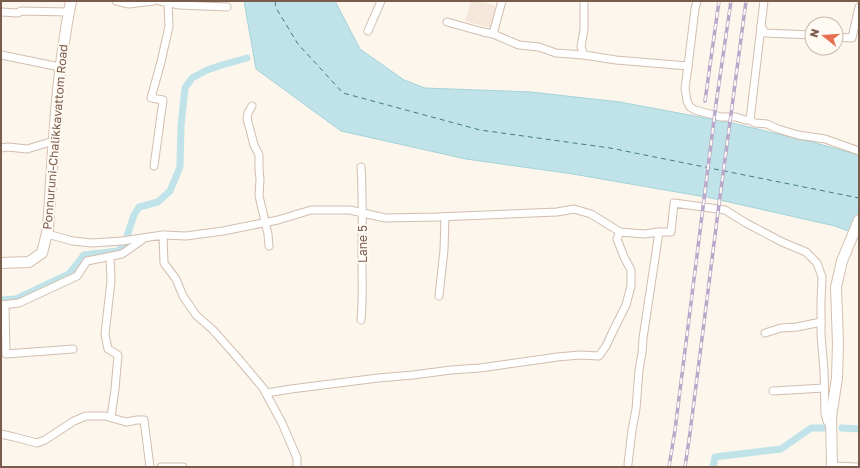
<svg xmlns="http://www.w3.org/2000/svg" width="860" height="468" font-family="'Golos Text',sans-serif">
	<rect width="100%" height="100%" fill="#fdf6ec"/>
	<!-- residential -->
	<path fill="#f5e8da" d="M471 1H480L500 7 494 29 465 21Z"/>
	<!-- water -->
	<path fill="#bfe3e8" stroke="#a5d3da" d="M244 1H335L360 49 404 80 425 88 531 92 620 102 732 123 812 142 859 155V235L835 226 711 198 573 174 466 159 341 131 256 69Z"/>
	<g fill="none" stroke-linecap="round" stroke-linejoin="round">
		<!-- canal -->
		<g stroke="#bfe3e8" stroke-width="7">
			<path d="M1 300 16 299 69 274 84 255 118 251 124 245 134 215 139 207 158 202 170 191 180 167 181 126 185 88 192 78 207 70 222 65 247 58"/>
			<path d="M842 428 859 429"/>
			<path d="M713 467 715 457 781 449 811 428H825"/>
		</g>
		<!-- ferry -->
		<path stroke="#437c86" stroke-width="1" stroke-dasharray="5 4" stroke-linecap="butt" d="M275 1 276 8 298 44 343 93 480 130 610 148 859 198"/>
		<defs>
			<g id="street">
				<path d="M116 1 129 4 154 1"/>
				<path d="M160 1 179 5 227 7"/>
				<path d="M1 12 18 13 21 11 68 12"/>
				<path d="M447 22 483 32 493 34 519 45 539 47 556 53 584 55 581 47 584 29V1"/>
				<path d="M761 26 765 33 812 35"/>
				<path d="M368 31 381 1"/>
				<path d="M493 34 502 1"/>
				<path d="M836 37 852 38 859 7"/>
				<path d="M1 55 60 67"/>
				<path d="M584 55 616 60 688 66 695 9 697 1"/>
				<path d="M688 66 685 88 687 101 690 107 695 110 721 117H736L745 120H750L755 123 767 124 778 129 798 135 825 139 859 151"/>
				<path d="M252 106 248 113 247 118 254 145 259 155V169L260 179 259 196 268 234 269 246"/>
				<path d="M750 120 764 1"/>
				<path d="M1 148 8 147 27 149 54 141"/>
				<path d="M154 166 163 100 151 98 161 62 169 26 168 3"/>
				<path d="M47 234 73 241 92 243 122 241 163 235 164 263 176 279 183 296 196 315 213 330 237 357 263 388 282 423 297 458V467"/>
				<path d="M163 235 186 236 223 231 278 220 311 210H350L385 218 438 217 557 212 574 209 591 214 620 232 644 234 659 232H671L674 203 725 210 746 223 782 242 806 252 817 263 822 277 821 302V334L824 371 825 414 827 421 829 424"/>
				<path d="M110 257 111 281 105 334 108 349 118 355 115 389 111 417"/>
				<path d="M439 296 444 250 445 217"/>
				<path d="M1 305 19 303 77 276 87 261 122 254 142 240"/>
				<path d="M5 305 6 354 73 349"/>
				<path d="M361 320C363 299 362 281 362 261 362 230 363 198 361 167"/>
				<path d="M765 333 781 328 797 327 821 322"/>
				<path d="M773 391 824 388"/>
				<path d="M266 393 291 389 378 378 413 375 451 370 480 368 544 359 557 357 580 355 599 356 606 346 614 329 626 305 631 286V270L624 257 617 239 620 232"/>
				<path d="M1 434 14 437 37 443 45 440 74 421 86 416H105L126 422 137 420H144L150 467"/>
				<path d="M628 464 632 430 636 409 639 370 642 353 643 338 659 232"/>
				<path d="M832 466 859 467"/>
				<path d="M161 467H183"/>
			</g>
			<g id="secondary">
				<path d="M1 263 29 262 42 253 48 229C53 153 56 76 71 1"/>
				<path d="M832 467 831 417 837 378 838 344 836 287 842 261 859 220"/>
			</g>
		</defs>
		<!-- street casing -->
		<use href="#street" stroke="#d1beb0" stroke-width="9"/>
		<!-- secondary casing -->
		<use href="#secondary" stroke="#d6c0b0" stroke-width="12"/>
		<!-- street -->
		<use href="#street" stroke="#fff" stroke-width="7"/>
		<!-- secondary -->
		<use href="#secondary" stroke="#fff" stroke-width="10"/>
		<defs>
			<g id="rail">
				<path d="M705 101 719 1"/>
				<path d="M669 467 675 430 716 104 731 1"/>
				<path d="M685 467 690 433 718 212 746 1"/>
			</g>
		</defs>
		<!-- rail casing -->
		<use href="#rail" stroke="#b9a8c9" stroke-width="3.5"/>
		<!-- rail -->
		<use href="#rail" stroke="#fffaf3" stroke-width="2" stroke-dasharray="6" stroke-linecap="butt"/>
	</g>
	<g text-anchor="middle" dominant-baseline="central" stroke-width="4" stroke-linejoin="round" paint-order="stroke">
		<!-- street labels -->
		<g font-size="12" fill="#7a5c4d" stroke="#fffaf3">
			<text transform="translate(55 137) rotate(-85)">Ponnuruni-Chalikkavattom Road</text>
			<text transform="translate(362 244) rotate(-90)">Lane 5</text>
		</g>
	</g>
	<!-- border -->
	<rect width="860" height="468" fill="none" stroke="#7a5c4d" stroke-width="4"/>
	<!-- north arrow -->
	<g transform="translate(824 36) rotate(287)"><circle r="19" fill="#fffaf3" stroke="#cabbb1"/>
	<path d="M0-3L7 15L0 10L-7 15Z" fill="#e76f51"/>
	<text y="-6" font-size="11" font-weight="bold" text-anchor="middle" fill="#7a5c4d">N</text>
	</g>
</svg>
